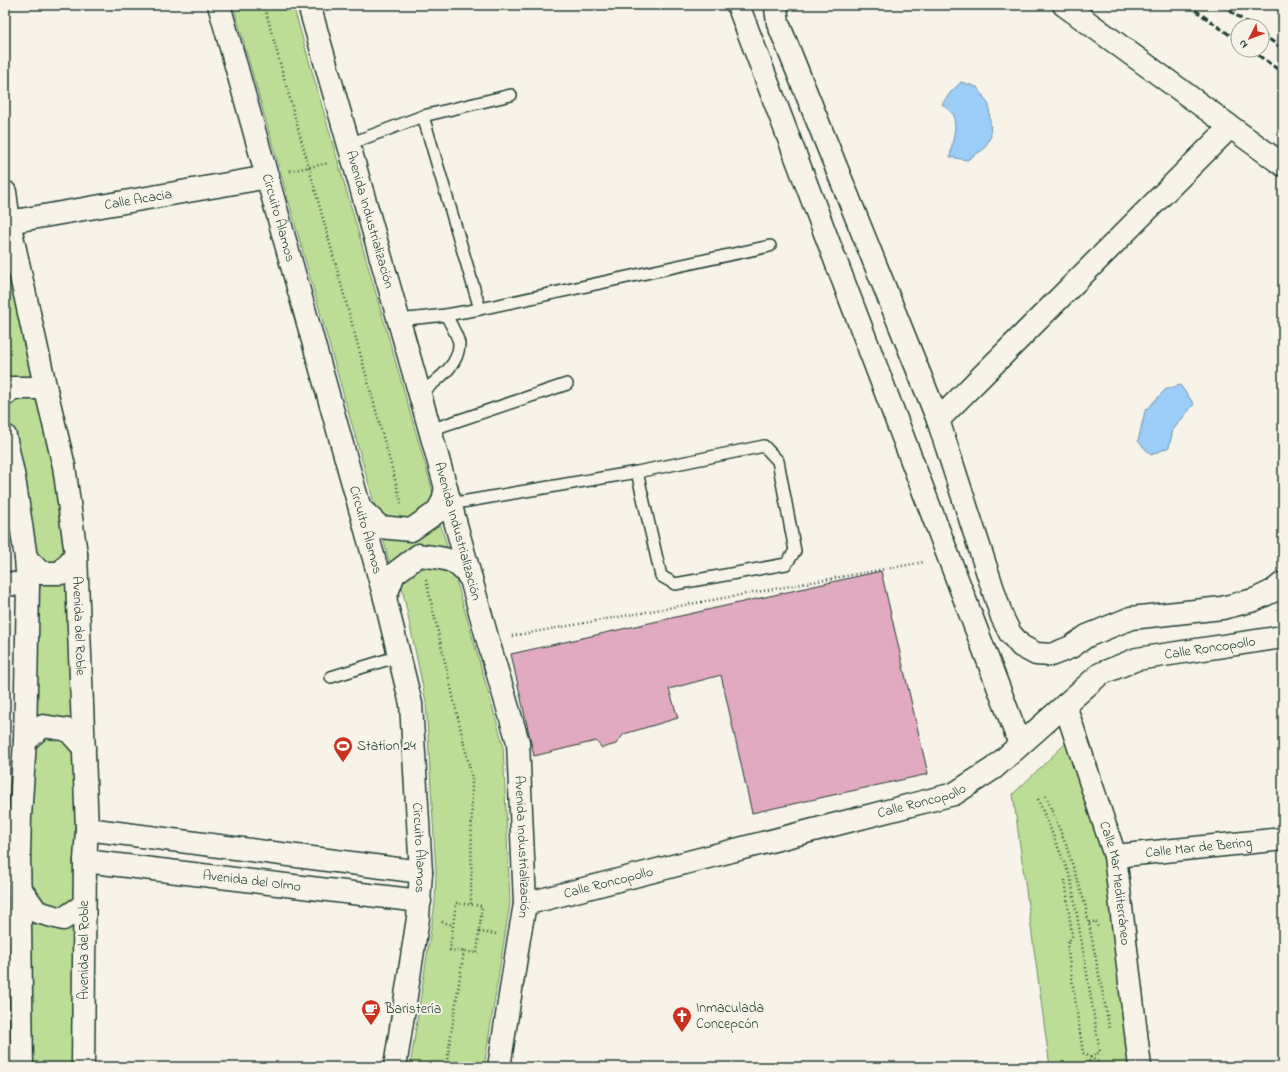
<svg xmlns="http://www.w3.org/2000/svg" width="1288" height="1072" font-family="'Indie Flower',sans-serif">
	<rect width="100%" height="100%" fill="#f7f3e8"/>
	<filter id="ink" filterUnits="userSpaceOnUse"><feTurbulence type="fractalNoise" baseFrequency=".025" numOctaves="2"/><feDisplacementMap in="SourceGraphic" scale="8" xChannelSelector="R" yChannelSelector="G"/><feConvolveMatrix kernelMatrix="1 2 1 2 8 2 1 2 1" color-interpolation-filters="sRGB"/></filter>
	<g filter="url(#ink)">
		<!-- green -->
		<g fill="#bcdd96" stroke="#6e8d65">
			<path d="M233 5H293L435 499 431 506 408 522 383 519 375 506Z"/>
			<path d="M5 192 76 554 83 1067H22L28 586 5 436Z"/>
			<path d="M439 520 449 552 390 566 382 533Z"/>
			<path d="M421 562 454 573 503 744 510 903 484 1067H410L435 903 436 872 426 702 400 578Z"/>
			<path d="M1066 743 1104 857 1131 1067H1050L1013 794Z"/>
		</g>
		<!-- water -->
		<g fill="#9cccf8" stroke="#6a93aa">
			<path d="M961 82 977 87 989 105 991 136 984 149 967 160 950 157 955 128 954 115 942 104 950 93Z"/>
			<path d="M1180 385 1194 404 1173 430 1169 447 1151 455 1138 441 1145 411 1166 389Z"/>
		</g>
		<!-- building -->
		<path fill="#e1aac1" stroke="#1f3d34" d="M881 571 928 774 752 813 721 675 669 689 678 718 624 734 616 744 602 748 596 741 534 756 511 654Z"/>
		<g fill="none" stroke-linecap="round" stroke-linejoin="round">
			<defs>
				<g id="service">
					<path d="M423 116 480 309"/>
					<path d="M349 144 423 116 511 95"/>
					<path d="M446 315 480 309 770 246"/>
					<path d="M398 320 446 315C449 321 459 338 459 344 459 367 435 381 420 394"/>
					<path d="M430 430 567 384"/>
					<path d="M450 504 637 472 764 446 778 461 795 551 786 564 675 584 661 576 637 472"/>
					<path d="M331 677 399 656"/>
				</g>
				<g id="minor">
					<path d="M738 5 1020 744"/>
					<path d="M778 5 776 8 778 23 938 420 1002 617 1010 633 1021 646 1036 654 1051 655 1071 647 1087 636 1131 618 1222 608 1254 600 1273 591 1283 583"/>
					<path d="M1064 5 1283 165"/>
					<path id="s1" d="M5 192 9 222 46 390 64 466 76 554 87 829 85 861 83 1067"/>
					<path id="s2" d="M9 222 268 177"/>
					<path d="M5 395 12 388H37L46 390"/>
					<path d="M938 420 1230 127"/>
					<path d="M5 436 14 478 26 558 28 586 25 741 20 817 19 852 22 1067"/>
					<path d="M26 558 41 573H61L76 554"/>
					<path d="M5 583 28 586"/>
					<path id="s3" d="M1065 705 1115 856 1140 1067"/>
					<path d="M25 741 43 726 68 730 84 748"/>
					<path d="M87 829 421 872"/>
					<path id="s4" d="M1115 856 1283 839"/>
					<path id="s5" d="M85 861 420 901"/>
					<path d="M20 888 37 912 63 919 84 905"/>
				</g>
				<g id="tertiary">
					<path id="s6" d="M219 5 385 598 411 704 421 872 418 918 395 1067"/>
					<path id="s7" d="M309 5 430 430 488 641 518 742 525 904 519 938 499 1067"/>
					<path d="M360 508 380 527 411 530 437 512 443 501 446 487"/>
					<path d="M385 598 394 574 419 555C445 559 454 556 471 579"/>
					<path id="s8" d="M525 904 954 794 994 768 1100 674 1137 659 1283 637"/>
				</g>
			</defs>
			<!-- service casing -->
			<use href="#service" stroke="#1f3d34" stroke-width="14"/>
			<!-- minor casing -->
			<use href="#minor" stroke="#1f3d34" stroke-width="25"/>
			<!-- tertiary casing -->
			<use href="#tertiary" stroke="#1f3d34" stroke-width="25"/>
			<!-- path -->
			<g stroke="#1f3d34" stroke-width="2.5" stroke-dasharray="1 3" stroke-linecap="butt">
				<path d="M264 5 402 505"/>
				<path d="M290 171 329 163"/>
				<path d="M426 580 472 778 471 905"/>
				<path d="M512 636 924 562"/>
				<path d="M1046 796 1066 845 1085 904 1110 1030"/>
				<path d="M1038 799 1071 879 1100 1052 1091 1057 1087 1067"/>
				<path d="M1065 880 1072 936 1067 945 1083 1053 1100 1063V1067"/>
				<path d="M456 903 482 906 477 953 450 950Z"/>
				<path d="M442 922 453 925"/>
				<path d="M1089 923 1096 921 1098 929"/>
				<path d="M479 932 497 934"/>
				<path d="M446 1067 464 951"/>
			</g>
			<!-- service -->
			<use href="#service" stroke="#f7f3e8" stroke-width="11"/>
			<!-- minor -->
			<use href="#minor" stroke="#f7f3e8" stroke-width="22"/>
			<!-- tertiary -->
			<use href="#tertiary" stroke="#f7f3e8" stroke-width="22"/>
			<!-- rail -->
			<g stroke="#1f3d34" stroke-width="3" stroke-dasharray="6 3" stroke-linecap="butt">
				<path d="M1188 5 1238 41"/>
				<path d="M1222 5 1251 26"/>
				<path d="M1262 34 1283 49"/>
				<path d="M1251 50 1283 73"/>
			</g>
		</g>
	</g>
	<!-- icons -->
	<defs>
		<symbol id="stadium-pin" viewBox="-11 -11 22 30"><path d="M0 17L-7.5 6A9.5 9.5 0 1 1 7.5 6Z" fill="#c8321e" stroke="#f7f3e8"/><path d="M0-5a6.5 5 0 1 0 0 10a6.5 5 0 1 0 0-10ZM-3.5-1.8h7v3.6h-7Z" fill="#fff"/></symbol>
		<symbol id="cafe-pin" viewBox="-11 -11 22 30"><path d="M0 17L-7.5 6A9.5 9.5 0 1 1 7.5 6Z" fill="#c8321e" stroke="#f7f3e8"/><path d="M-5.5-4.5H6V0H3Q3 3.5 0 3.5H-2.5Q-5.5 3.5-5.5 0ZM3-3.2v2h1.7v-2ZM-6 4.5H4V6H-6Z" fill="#fff"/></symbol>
		<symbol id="church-pin" viewBox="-11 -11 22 30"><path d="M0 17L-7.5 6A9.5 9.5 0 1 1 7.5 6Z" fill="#c8321e" stroke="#f7f3e8"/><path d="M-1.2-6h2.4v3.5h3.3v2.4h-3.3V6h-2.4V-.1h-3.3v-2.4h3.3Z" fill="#fff"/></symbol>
	</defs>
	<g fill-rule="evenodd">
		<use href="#stadium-pin" x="332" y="735" width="22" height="30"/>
		<use href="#cafe-pin" x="360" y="998" width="22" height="30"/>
		<use href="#church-pin" x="671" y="1005" width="22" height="30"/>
	</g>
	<g text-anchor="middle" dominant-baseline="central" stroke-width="4" stroke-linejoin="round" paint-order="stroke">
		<!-- street labels -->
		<g font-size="14" fill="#1f3d34" stroke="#f7f3e8">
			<text stroke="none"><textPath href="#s2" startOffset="131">Calle Acacia</textPath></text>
			<text stroke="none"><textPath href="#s6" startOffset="221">Circuito Álamos</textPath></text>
			<text stroke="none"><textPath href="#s7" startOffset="223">Avenida Industrialización</textPath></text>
			<text stroke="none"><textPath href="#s6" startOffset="545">Circuito Álamos</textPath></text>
			<text stroke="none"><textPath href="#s7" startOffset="547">Avenida Industrialización</textPath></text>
			<text stroke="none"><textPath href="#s1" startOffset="441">Avenida del Roble</textPath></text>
			<text stroke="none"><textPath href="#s8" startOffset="746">Calle Roncopollo</textPath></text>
			<text stroke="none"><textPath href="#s8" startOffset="410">Calle Roncopollo</textPath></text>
			<text stroke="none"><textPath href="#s7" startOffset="871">Avenida Industrialización</textPath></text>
			<text stroke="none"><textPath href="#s6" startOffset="869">Circuito Álamos</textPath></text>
			<text stroke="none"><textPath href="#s4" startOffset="84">Calle Mar de Bering</textPath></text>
			<text stroke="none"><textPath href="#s5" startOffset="168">Avenida del Olmo</textPath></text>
			<text stroke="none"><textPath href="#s8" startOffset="86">Calle Roncopollo</textPath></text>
			<text stroke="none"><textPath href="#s3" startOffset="186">Calle Mar Mediterráneo</textPath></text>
			<text transform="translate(84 950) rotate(-90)">Avenida del Roble</text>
		</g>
		<!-- poi labels -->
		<g font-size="14" fill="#1f3d34" stroke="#f7f3e8" text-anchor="start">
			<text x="357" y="746">Station 24</text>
			<text x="696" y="1008">Inmaculada<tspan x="696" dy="16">Concepcón</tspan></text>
			<text x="385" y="1009">Baristería</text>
		</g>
	</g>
	<!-- margin -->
	<rect width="1288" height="1072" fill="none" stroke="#f7f3e8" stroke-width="20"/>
	<rect x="10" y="10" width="1268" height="1052" fill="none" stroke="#1f3d34" stroke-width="1.5" filter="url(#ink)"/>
	<!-- north arrow -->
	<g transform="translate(1250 38) rotate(228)"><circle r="19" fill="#f7f3e8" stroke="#a1aaa0"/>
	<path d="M0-3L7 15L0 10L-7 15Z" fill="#c8321e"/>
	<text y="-6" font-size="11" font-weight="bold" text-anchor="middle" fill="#1f3d34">N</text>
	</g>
</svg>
